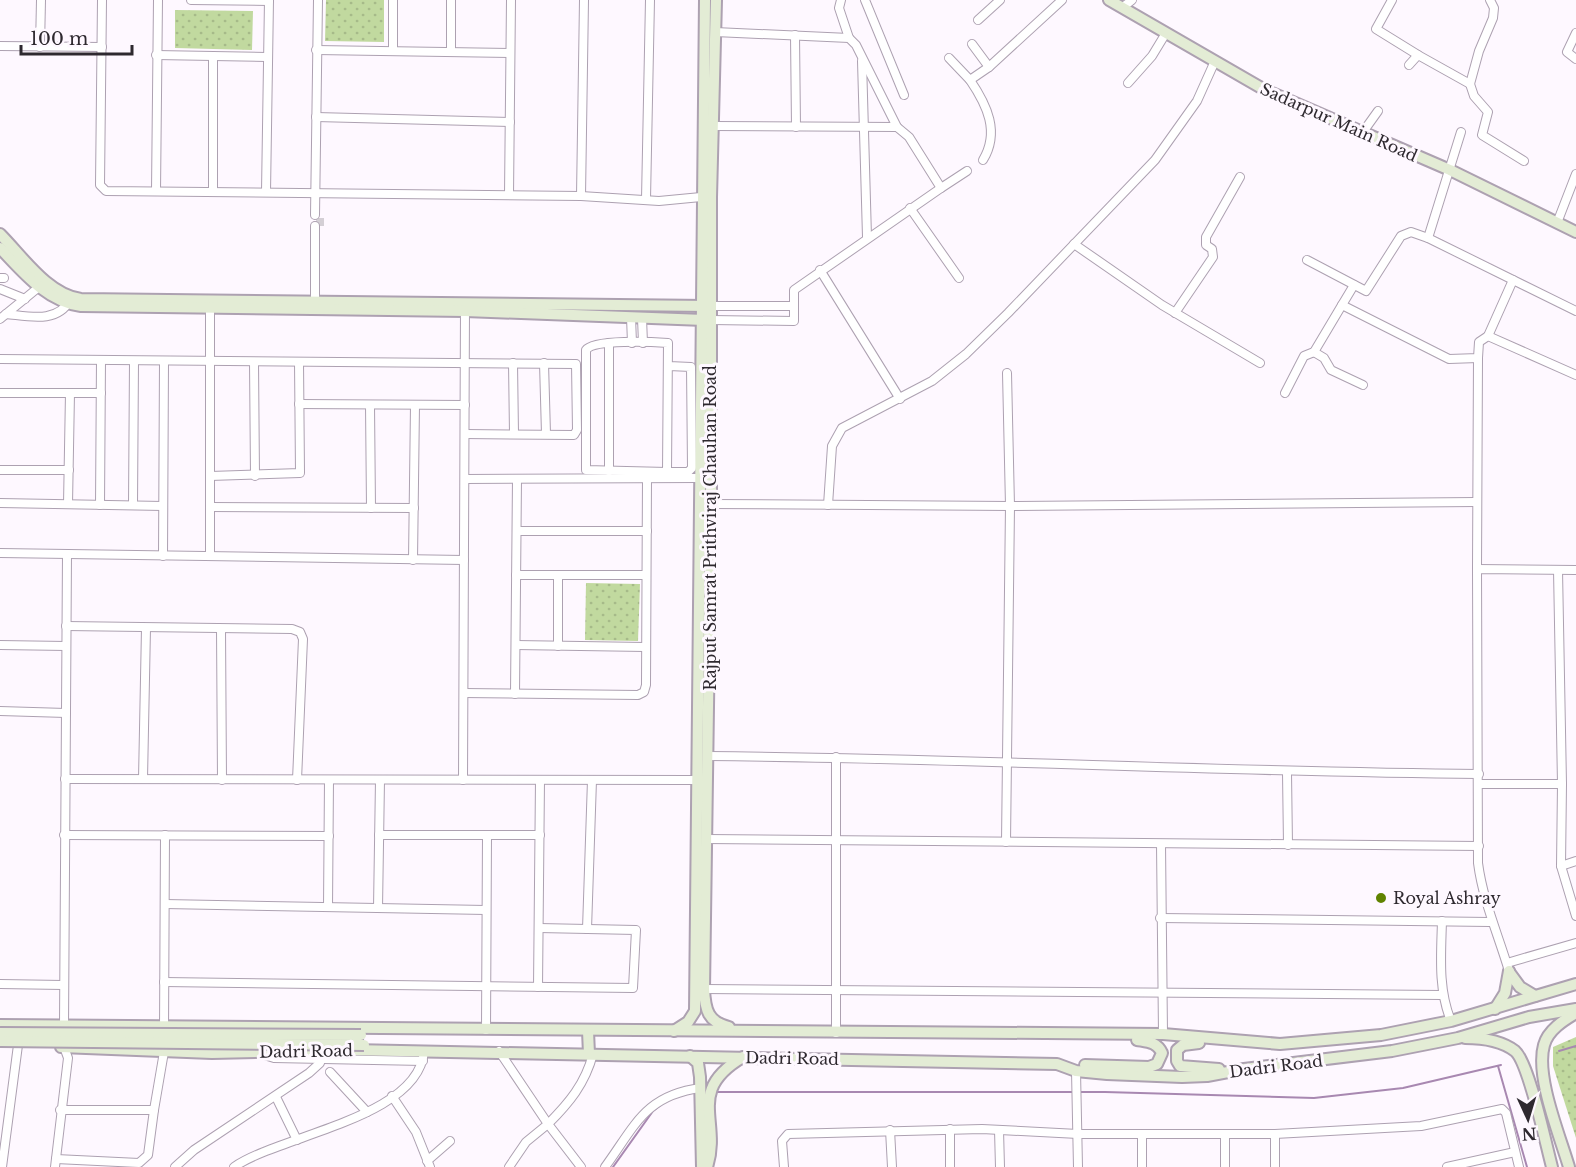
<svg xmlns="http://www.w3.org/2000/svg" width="1576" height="1167" font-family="'Libre Baskerville',serif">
	<defs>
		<pattern id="green-dots" width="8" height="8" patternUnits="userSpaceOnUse" patternTransform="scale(1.5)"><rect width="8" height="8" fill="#c1d99f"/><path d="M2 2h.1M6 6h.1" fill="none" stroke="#a6ba89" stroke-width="1.8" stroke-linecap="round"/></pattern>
	</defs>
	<rect width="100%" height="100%" fill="#fef8ff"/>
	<!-- green -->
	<g fill="url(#green-dots)">
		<path d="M326 0H384V42L325 41Z"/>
		<path d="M175 10 253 11 252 50 175 48Z"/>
		<path d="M586 583 640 584 638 641 585 640Z"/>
		<path d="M1576 1037V1138L1553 1066V1047Z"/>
	</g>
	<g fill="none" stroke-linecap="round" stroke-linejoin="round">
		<!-- stream -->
		<g stroke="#a888b1" stroke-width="2">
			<path d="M1559 1051 1576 1046"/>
			<path d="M1498 1066 1527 1167"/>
			<path d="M716 1092H1105L1314 1098 1403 1088 1501 1065"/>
			<path d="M613 1167 653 1111 662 1104"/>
		</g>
		<!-- street-tunnel -->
		<path stroke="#d4cfd5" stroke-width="8" stroke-dasharray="8 4" stroke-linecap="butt" d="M320 226V215"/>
		<defs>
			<g id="street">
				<path d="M102 0 100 185 106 191 581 196 659 201 701 197"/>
				<path d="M191 0 269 1"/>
				<path d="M841 0 839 8 849 38"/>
				<path d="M865 0 904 95"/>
				<path d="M1392 0 1376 29 1418 55"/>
				<path d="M1490 0 1494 8 1493 18 1479 51 1470 84 1474 96 1488 112 1482 135 1524 161"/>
				<path d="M1123 7 1132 0"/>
				<path d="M978 20 1000 0"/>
				<path d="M715 32 849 38 856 45 897 127"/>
				<path d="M1576 33 1567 52 1576 59"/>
				<path d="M795 35 796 127"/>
				<path d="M972 44 989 67"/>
				<path d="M0 46 102 47"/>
				<path d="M40 47 41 0"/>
				<path d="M316 50 510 53"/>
				<path d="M393 50V0"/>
				<path d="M451 52V0"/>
				<path d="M156 55 267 57"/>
				<path d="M949 58 970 80 989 67 1062 0"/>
				<path d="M862 61 867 237"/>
				<path d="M1409 65 1418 55 1470 84"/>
				<path d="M970 80C987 105 1000 132 983 160"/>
				<path d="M1128 83 1152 56 1166 33"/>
				<path d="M316 117 510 122"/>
				<path d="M1363 132 1378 111"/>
				<path d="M941 188 967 171"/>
				<path d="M156 191 158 0"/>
				<path d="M213 192V56"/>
				<path d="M266 192 269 0"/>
				<path d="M509 195 511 0"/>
				<path d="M581 196 584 0"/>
				<path d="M646 199 650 0"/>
				<path d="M910 208 959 278"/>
				<path d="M315 215 318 0"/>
				<path d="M1557 223 1576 174"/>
				<path d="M1428 238 1461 132"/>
				<path d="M1074 244 1162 305 1260 363"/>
				<path d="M1307 260 1366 291 1401 236 1411 232 1428 238 1576 311"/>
				<path d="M820 270 900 399"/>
				<path d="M0 278H4"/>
				<path d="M0 289 25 299"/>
				<path d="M210 303V556"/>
				<path d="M1342 305 1354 285"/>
				<path d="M711 306H794"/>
				<path d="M315 307V226"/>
				<path d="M1175 313 1213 257 1212 249 1206 245V237L1240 177"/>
				<path d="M6 314C28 316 57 324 70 300"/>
				<path d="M631 317 632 343"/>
				<path d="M642 318 643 343"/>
				<path d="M0 319 39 287"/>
				<path d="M711 320 794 321V290L941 188 909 137 897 127 713 126"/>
				<path d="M1488 336 1513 280"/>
				<path d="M1314 352 1324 358 1331 370 1363 385"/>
				<path d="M0 359 576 364 577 430 574 435 465 434"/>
				<path d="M254 362 255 476"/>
				<path d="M513 363 514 434"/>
				<path d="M544 363 546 434"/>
				<path d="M0 393H101"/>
				<path d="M1285 393 1304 356 1314 352 1342 305 1449 359 1478 358 1479 342 1488 336 1576 375"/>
				<path d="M299 404 465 405"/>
				<path d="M370 405 371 508"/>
				<path d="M0 470H69"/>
				<path d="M609 471V343"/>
				<path d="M667 472 586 470V350C593 339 653 342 668 343L667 472H688L692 468 691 367 669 366"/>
				<path d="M210 476 300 473 299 362"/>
				<path d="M465 479 699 478"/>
				<path d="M0 503 163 506"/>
				<path d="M68 504 70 393"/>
				<path d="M711 504 1010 506 1476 502"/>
				<path d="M100 505 101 360"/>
				<path d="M133 505 134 361"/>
				<path d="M828 505 832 446 842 428 932 381 966 354 1008 313 1155 160 1197 101 1215 61"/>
				<path d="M210 507 414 508"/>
				<path d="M517 531H647"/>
				<path d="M0 553 464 560"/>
				<path d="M163 556 164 361"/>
				<path d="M413 560 415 405"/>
				<path d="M1477 569 1478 358"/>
				<path d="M1558 570 1562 784 1561 866 1576 916"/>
				<path d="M516 575H646"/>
				<path d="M558 575V646"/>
				<path d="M66 626 292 629 300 632 303 639 297 780"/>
				<path d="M221 629 222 780"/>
				<path d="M0 645 66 646"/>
				<path d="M516 645 645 647"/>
				<path d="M464 693 638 695 644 692 646 685 647 478"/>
				<path d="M515 694 517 479"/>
				<path d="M0 711 66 713"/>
				<path d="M708 756C965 758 1221 772 1479 774"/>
				<path d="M836 757V1033"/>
				<path d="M1287 773 1288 845"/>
				<path d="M65 779 696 780"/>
				<path d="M143 779 146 628"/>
				<path d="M463 780 465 308"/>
				<path d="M1479 784H1562"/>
				<path d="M64 835 329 836"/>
				<path d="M379 835H540"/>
				<path d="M706 839 1479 846"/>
				<path d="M1006 842 1010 506 1007 373"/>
				<path d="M1161 844 1163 1034"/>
				<path d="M1561 866 1576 861"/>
				<path d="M165 904 486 910"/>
				<path d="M328 907 329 780"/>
				<path d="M378 908 380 780"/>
				<path d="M1160 918 1490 922"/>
				<path d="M1442 921C1441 956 1438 989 1451 1021"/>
				<path d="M587 929 592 780"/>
				<path d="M1507 963 1576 943"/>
				<path d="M1509 971C1498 934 1483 901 1478 863L1477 569 1576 570"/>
				<path d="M164 982 633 988 636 930 539 928"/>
				<path d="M0 984 63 985"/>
				<path d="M538 987 540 780"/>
				<path d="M704 989 1442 995"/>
				<path d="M64 1026 67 554"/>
				<path d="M486 1030 487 835"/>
				<path d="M164 1031 165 835"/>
				<path d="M499 1051 548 1124 526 1142 509 1167"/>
				<path d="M261 1054 274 1058 423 1061"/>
				<path d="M1076 1071 1078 1167"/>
				<path d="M330 1072 367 1112"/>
				<path d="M392 1096 416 1132 430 1167"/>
				<path d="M276 1097 297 1140"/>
				<path d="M154 1110 165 1046"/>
				<path d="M950 1129V1167"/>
				<path d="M890 1130 892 1167"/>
				<path d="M999 1130 1000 1167"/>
				<path d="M1225 1134V1167"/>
				<path d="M1275 1134V1167"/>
				<path d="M56 1159 139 1163 148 1155 154 1110H60"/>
				<path d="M427 1161 450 1141"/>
				<path d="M2 1167 18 1045"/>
				<path d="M55 1167 68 1058 64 1047"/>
				<path d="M175 1167 194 1150 309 1073 320 1063 322 1050"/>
				<path d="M234 1167C280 1135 419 1118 424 1051"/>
				<path d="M581 1167 548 1124C569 1103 585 1084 593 1054"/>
				<path d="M605 1167C635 1126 645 1095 701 1088"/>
				<path d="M784 1167 782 1141 788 1134 982 1129 1078 1134H1275L1421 1126 1502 1109 1506 1113 1519 1167"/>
				<path d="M1142 1167V1134"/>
				<path d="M1447 1167 1515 1152"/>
			</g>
			<g id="secondary">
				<path d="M716 0 711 197V495L704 989C705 1010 708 1022 729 1027"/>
				<path d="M1109 0 1265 90 1450 170 1576 232"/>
				<path d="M0 234C22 256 48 295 81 299L707 306"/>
				<path d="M0 248C23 272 46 301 81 306L465 311 704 320"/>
				<path d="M1509 972 1520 987 1535 996"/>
				<path d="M1495 1009 1505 993 1509 971"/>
				<path d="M0 1025 1163 1034 1280 1044 1381 1035 1451 1021 1576 984"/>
				<path d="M588 1031 589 1054"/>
				<path d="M674 1031 688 1022 695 1011 705 0"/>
				<path d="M1465 1038C1481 1038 1502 1041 1515 1051 1529 1063 1546 1145 1552 1167"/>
				<path d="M1199 1043 1183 1045 1177 1050V1061L1180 1066 1219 1069"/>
				<path d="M61 1047 212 1053 333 1050"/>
				<path d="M352 1050 1057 1064 1076 1071 1107 1074 1182 1077 1207 1076 1244 1069 1392 1051 1458 1038 1529 1017 1576 1009"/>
				<path d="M690 1056 698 1063 700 1077 702 1167"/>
				<path d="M1085 1065 1149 1067 1157 1064 1162 1053C1157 1042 1148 1042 1137 1040"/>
				<path d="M707 1167C722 1121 685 1091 743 1057"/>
				<path d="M1569 1167C1560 1136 1535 1076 1544 1045 1548 1030 1564 1020 1576 1013"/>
			</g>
		</defs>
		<!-- street casing -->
		<use href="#street" stroke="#ada1b1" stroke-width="10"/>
		<!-- secondary casing -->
		<use href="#secondary" stroke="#ada1b1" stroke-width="14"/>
		<!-- street -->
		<use href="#street" stroke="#fff" stroke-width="8"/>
		<!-- secondary -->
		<use href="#secondary" stroke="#e3ecd5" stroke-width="10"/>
		<defs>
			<g id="secondary-bridge">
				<path d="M0 1033 361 1035"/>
				<path d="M0 1041 364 1045"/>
			</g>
		</defs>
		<!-- secondary-bridge casing -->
		<use href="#secondary-bridge" stroke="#ada1b1" stroke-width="14" stroke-linecap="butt"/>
		<!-- secondary-bridge -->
		<use href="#secondary-bridge" stroke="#e3ecd5" stroke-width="10"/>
	</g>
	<!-- markers -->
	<circle fill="#608300" stroke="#fef8ff" stroke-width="2" cx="1381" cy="898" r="6"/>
	<g text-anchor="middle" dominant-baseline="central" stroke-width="6" stroke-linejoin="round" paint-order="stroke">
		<!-- street labels -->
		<g font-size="16" fill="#2e292f" stroke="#fef8ff">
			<text transform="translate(1339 122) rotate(24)">Sadarpur Main Road</text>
			<text transform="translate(710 528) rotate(-90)">Rajput Samrat Prithviraj Chauhan Road</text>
			<text transform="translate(306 1051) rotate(-1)">Dadri Road</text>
			<text transform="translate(792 1058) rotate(1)">Dadri Road</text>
			<text transform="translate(1276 1066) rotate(-7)">Dadri Road</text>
		</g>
		<!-- poi labels -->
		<g font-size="16" fill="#2e292f" stroke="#fef8ff" text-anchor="start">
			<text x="1393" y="898">Royal Ashray</text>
		</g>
	</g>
	<!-- north arrow -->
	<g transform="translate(1528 1119) rotate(176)" stroke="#fef8ff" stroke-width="4.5" paint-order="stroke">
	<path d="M0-4.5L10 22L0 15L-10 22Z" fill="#2e292f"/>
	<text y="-9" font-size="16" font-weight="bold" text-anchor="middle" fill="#2e292f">N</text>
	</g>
	<!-- scale -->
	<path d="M21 45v9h111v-9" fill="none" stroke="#2e292f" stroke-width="3"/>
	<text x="30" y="45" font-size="18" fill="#2e292f" stroke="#fef8ff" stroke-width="4.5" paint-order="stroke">100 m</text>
</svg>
